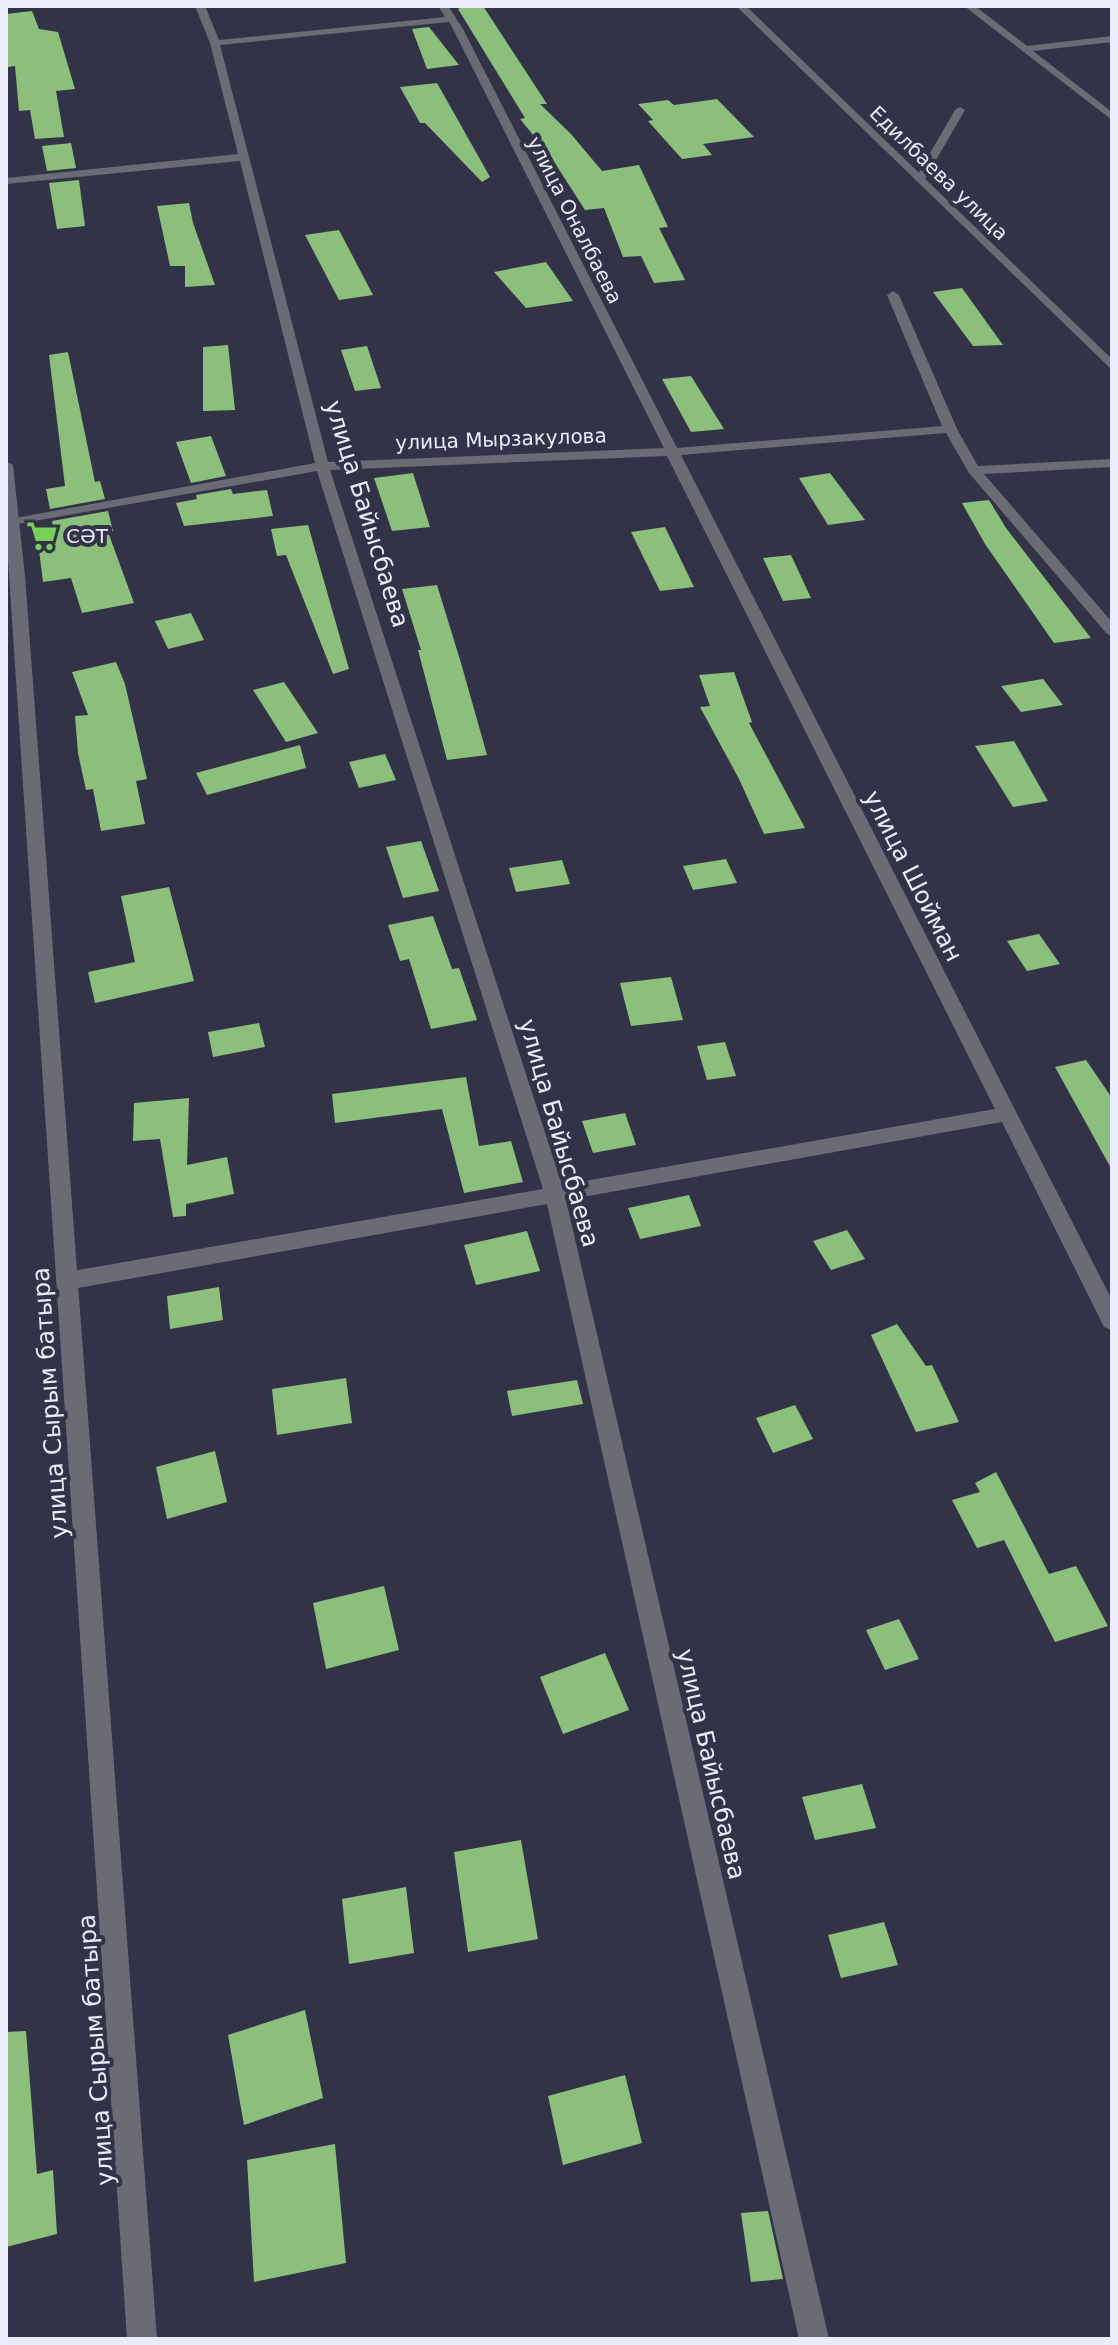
<svg xmlns="http://www.w3.org/2000/svg" width="1118" height="2345" font-family="'DejaVu Sans',sans-serif">
	<rect width="100%" height="100%" fill="#333347"/>
	<!-- building -->
	<g fill="#8cbe7c">
		<path d="M463 6H483L547 104H540L571 134 602 171 639 165 668 227 659 228 685 280 654 283 641 256 623 257 604 208 585 210 551 157 520 119 525 118 458 9Z"/>
		<path d="M32 11 39 29 58 32 75 89 56 91 64 137 35 139 30 110 19 111 15 66 8 67 6 14Z"/>
		<path d="M429 27 459 65 427 69 412 29Z"/>
		<path d="M437 83 490 177 482 182 425 123H420L400 87Z"/>
		<path d="M717 99 754 137 703 144 712 155 682 159 648 121 653 120 638 104 668 100 674 105Z"/>
		<path d="M71 143 76 168 47 171 42 146Z"/>
		<path d="M79 180 85 226 57 229 49 183Z"/>
		<path d="M189 203 193 223 215 285 185 287V266H170L157 206Z"/>
		<path d="M339 230 373 295 339 300 305 235Z"/>
		<path d="M546 262 573 301 526 308 494 272Z"/>
		<path d="M962 288 1003 345 973 346 933 292Z"/>
		<path d="M228 345 235 410 203 411V347Z"/>
		<path d="M367 346 381 388 355 391 341 350Z"/>
		<path d="M68 352 95 482 100 481 105 499 50 509 46 489 65 486 49 355Z"/>
		<path d="M691 376 724 429 691 432 662 379Z"/>
		<path d="M211 436 226 476 191 483 176 442Z"/>
		<path d="M413 473 430 527 392 531 374 478Z"/>
		<path d="M830 473 865 520 828 525 799 478Z"/>
		<path d="M231 489 233 494 267 490 273 516 184 526 176 503 197 499 196 495Z"/>
		<path d="M989 500 1006 528 1091 638 1054 643 985 544 962 503Z"/>
		<path d="M108 511 113 531 108 532 134 603 82 613 71 578 43 582 37 534 54 531 52 521Z"/>
		<path d="M308 525 349 669 333 674 286 555 277 556 271 529Z"/>
		<path d="M665 527 694 587 660 591 631 532Z"/>
		<path d="M791 555 811 598 783 601 763 558Z"/>
		<path d="M437 585 461 663 487 755 447 760 418 650H421L402 589Z"/>
		<path d="M191 613 204 640 168 649 155 621Z"/>
		<path d="M116 662 125 684 147 779 136 781 145 824 101 831 93 789 86 790 78 753 75 716 88 715 72 672Z"/>
		<path d="M734 672 752 722 749 723 805 828 764 834 739 779 700 707 710 706 699 675Z"/>
		<path d="M1043 679 1063 705 1021 712 1001 686Z"/>
		<path d="M284 682 318 733 286 742 253 690Z"/>
		<path d="M1014 741 1048 801 1013 807 975 746Z"/>
		<path d="M300 745 306 768 207 795 196 773Z"/>
		<path d="M385 754 396 780 359 788 349 762Z"/>
		<path d="M421 841 439 891 403 898 386 847Z"/>
		<path d="M726 859 737 883 693 890 683 866Z"/>
		<path d="M562 860 570 884 516 892 509 868Z"/>
		<path d="M169 887 194 981 95 1003 88 972 135 962 121 896Z"/>
		<path d="M433 916 452 969 459 968 477 1020 431 1029 409 959 400 961 388 925Z"/>
		<path d="M1039 934 1060 964 1027 971 1007 941Z"/>
		<path d="M671 977 683 1020 631 1026 620 983Z"/>
		<path d="M259 1023 265 1047 213 1057 208 1032Z"/>
		<path d="M725 1042 736 1076 707 1080 697 1046Z"/>
		<path d="M1086 1060 1112 1098V1170L1055 1067Z"/>
		<path d="M466 1077 479 1146 511 1141 523 1182 464 1193 442 1109 335 1123 332 1094Z"/>
		<path d="M189 1098 187 1165 227 1157 234 1194 186 1204V1216L173 1217 160 1139 133 1141 134 1103Z"/>
		<path d="M625 1113 636 1145 593 1153 582 1121Z"/>
		<path d="M689 1195 701 1226 640 1239 628 1208Z"/>
		<path d="M847 1230 865 1259 831 1270 813 1241Z"/>
		<path d="M527 1231 540 1271 476 1285 464 1245Z"/>
		<path d="M219 1287 223 1320 170 1329 167 1296Z"/>
		<path d="M897 1324 926 1366 932 1365 959 1422 916 1432 871 1335Z"/>
		<path d="M346 1378 352 1423 277 1435 272 1389Z"/>
		<path d="M577 1380 583 1404 512 1416 507 1391Z"/>
		<path d="M795 1405 813 1439 773 1453 756 1418Z"/>
		<path d="M215 1451 227 1502 167 1519 156 1467Z"/>
		<path d="M996 1472 1049 1574 1076 1566 1108 1626 1055 1642 1004 1540 977 1548 952 1500 980 1492 975 1483Z"/>
		<path d="M384 1586 399 1650 326 1669 313 1603Z"/>
		<path d="M899 1619 919 1659 885 1670 866 1630Z"/>
		<path d="M605 1653 629 1710 563 1734 540 1677Z"/>
		<path d="M862 1784 876 1828 815 1840 802 1797Z"/>
		<path d="M521 1840 538 1939 468 1952 454 1852Z"/>
		<path d="M406 1887 414 1953 349 1964 342 1899Z"/>
		<path d="M884 1922 898 1965 841 1978 828 1935Z"/>
		<path d="M305 2010 323 2098 244 2125 228 2035Z"/>
		<path d="M26 2031 37 2174 53 2170 57 2234 6 2247V2032Z"/>
		<path d="M625 2075 642 2143 563 2165 548 2096Z"/>
		<path d="M335 2144 346 2263 254 2282 247 2160Z"/>
		<path d="M768 2211 783 2279 751 2282 741 2213Z"/>
	</g>
	<g fill="none" stroke-linecap="round" stroke-linejoin="round">
		<!-- minor -->
		<g fill="#6a6b75" fill-rule="evenodd">
			<path d="M195 6H205L219 40 445 17 438 6H448L463 29 677 448 942 426 887 295 893 291 899 295 957 429 978 466 1112 459V467L984 474 1112 622V636L1107 634 969 473 946 433 681 455 1112 1300V1330L1104 1327 1002 1122 566 1200 829 2339H799L547 1204 67 1290 60 1287 57 1281 60 1275 67 1272 543 1189 317 471 6 526V520L10 519 315 463 240 161 6 184V178L238 154 210 43ZM449 22 453 29 664 448 328 462 220 45ZM667 456 995 1109 562 1185 330 470Z"/>
			<path d="M964 6H975L1027 46 1112 36V42L1033 51 1112 112V120Z"/>
			<path d="M960 107 965 110 925 179 916 181 915 179 955 110Z"/>
		</g>
		<!-- tertiary -->
		<g fill="#6a6b75" fill-rule="evenodd">
			<path d="M736 6H746L1112 359V370Z"/>
			<path d="M6 461 13 465 25 576 157 2339H127L6 530Z"/>
		</g>
	</g>
	<!-- icons -->
	<defs>
		<symbol id="supermarket-bare" viewBox="-9 -9 18 18"><path d="M-6-5.5h2.5l.6 2H6L4.5 2H-2.5L-4.4-4H-6ZM-1.5 3.2a1.3 1.3 0 1 0 .1 0ZM3 3.2a1.3 1.3 0 1 0 .1 0Z" fill="#79d158" stroke="#333347" stroke-width="2.5" paint-order="stroke"/></symbol>
	</defs>
	<g fill-rule="evenodd">
		<use href="#supermarket-bare" x="20" y="514" width="44" height="44"/>
	</g>
	<g text-anchor="middle" dominant-baseline="central" stroke-width="8" stroke-linejoin="round" paint-order="stroke">
		<!-- far-street labels -->
		<g font-size="20" fill="#ebecf9" stroke="#333347">
			<text transform="translate(939 173) rotate(44)">Едилбаева улица</text>
			<text transform="translate(575 220) rotate(63)">улица Оналбаева</text>
			<text transform="translate(501 439) rotate(-2)">улица Мырзакулова</text>
		</g>
		<!-- far-poi labels -->
		<g font-size="20" fill="#ebecf9" stroke="#333347" text-anchor="start">
			<text x="66" y="536">СƏТ</text>
		</g>
		<!-- street labels -->
		<g font-size="24" fill="#ebecf9" stroke="#333347">
			<text transform="translate(367 514) rotate(73)">улица Байысбаева</text>
			<text transform="translate(913 876) rotate(63)">улица Шойман</text>
			<text transform="translate(559 1133) rotate(74)">улица Байысбаева</text>
			<text transform="translate(50 1403) rotate(-94)">улица Сырым батыра</text>
			<text transform="translate(711 1764) rotate(77)">улица Байысбаева</text>
			<text transform="translate(96 2050) rotate(-94)">улица Сырым батыра</text>
		</g>
	</g>
	<!-- border -->
	<rect width="1118" height="2345" fill="none" stroke="#ebecf9" stroke-width="16"/>
</svg>
